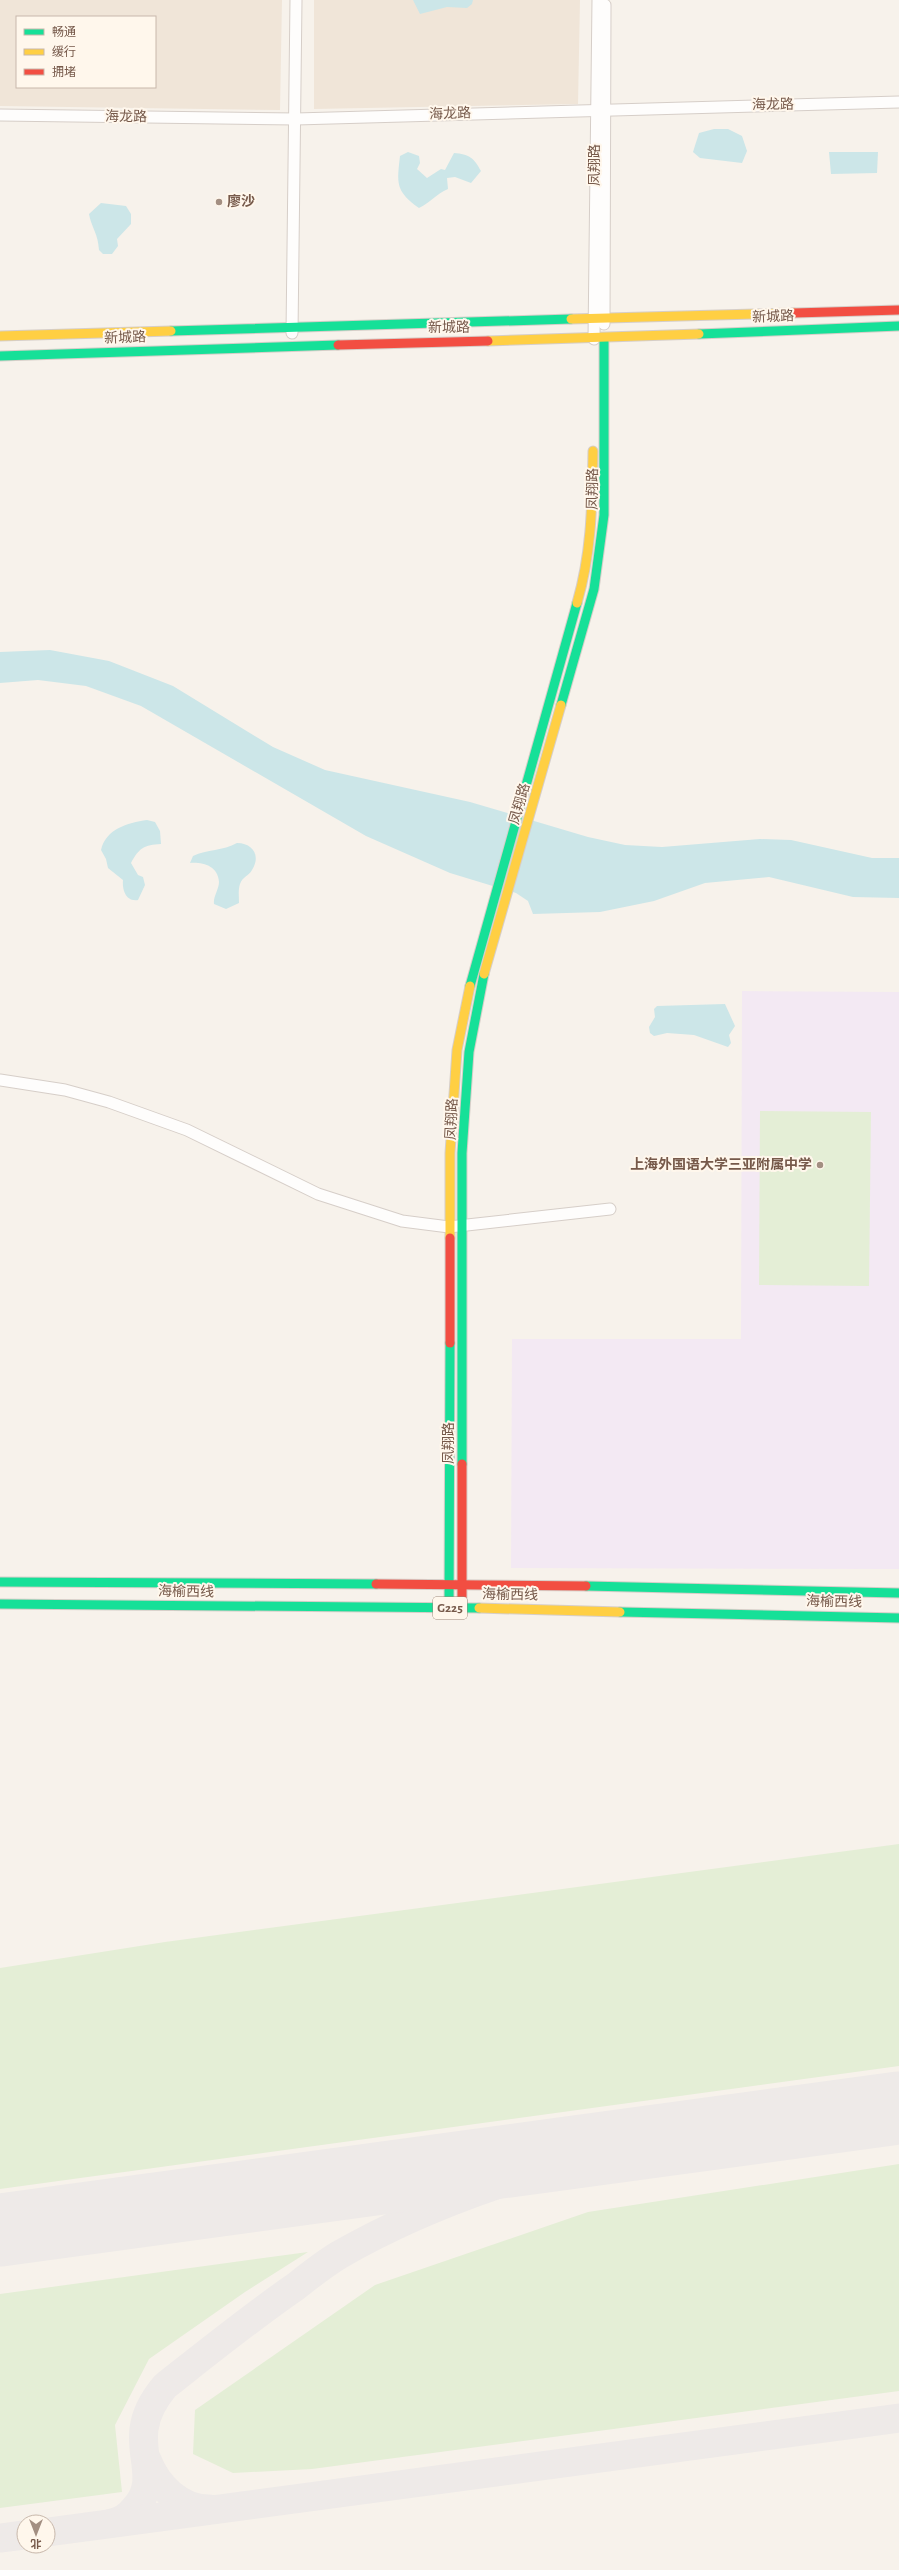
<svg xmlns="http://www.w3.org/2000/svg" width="899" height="2570" font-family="'Alegreya Sans','Noto Sans SC',sans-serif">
	<rect width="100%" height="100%" fill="#f7f2eb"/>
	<!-- residential -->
	<g fill="#f0e5d8" fill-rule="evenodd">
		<path d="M0 0H282L280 110 0 106ZM17 17H155V87H17Z"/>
		<path d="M314 0H580L578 104 314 109Z"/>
	</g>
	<!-- education -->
	<path fill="#f3e9f3" d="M742 991 899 992V1569L511 1568 512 1339H741Z"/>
	<!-- green -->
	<g fill="#e4eed6">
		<path d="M760 1111 871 1112 869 1286 759 1285Z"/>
		<path d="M899 1844V2066L0 2189V1968L165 1942Z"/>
		<path d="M899 2164V2391L312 2469 233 2473 193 2454 195 2410 375 2285 588 2212Z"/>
		<path d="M308 2252 245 2292 149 2359 115 2425 122 2492 0 2508V2294Z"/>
	</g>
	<!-- water -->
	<g fill="#cce6e8">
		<path d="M413 0H473L472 4 467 8 447 7 420 14Z"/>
		<path d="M714 129H728L742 136 747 151 742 163 700 158 693 152 699 133Z"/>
		<path d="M408 152 419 156 420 163 417 169 427 178 441 169 445 170 454 153C469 154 474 158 481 171L471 183 455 177 447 178 448 189C436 194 431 202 419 208 395 191 397 183 400 156Z"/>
		<path d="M829 152H878L877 173 831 174Z"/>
		<path d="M101 203 126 206 131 214V224L117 239 118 246 112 254H103L99 250C98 233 92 229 89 214Z"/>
		<path d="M50 650 109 661 173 686 273 747 325 770 470 802 588 837 625 845 662 847 760 839 791 840 872 858H899V898L853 897 769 877 705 883 654 901 600 912 533 914 528 901 516 893 450 873 366 836 141 706 86 686 38 680 0 683V652Z"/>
		<path d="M147 820 155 822 160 831 161 844C144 845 139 848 131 863L138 875 143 877 145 885 138 900C126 902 122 890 123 880L108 868 106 859 101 850C106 829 127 823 147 820Z"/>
		<path d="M237 843C253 843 261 856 252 870 249 876 243 876 240 884 238 890 239 897 239 903L226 909 214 904C213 897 219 889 219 882 218 866 203 862 190 863L193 856C207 849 223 851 237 843Z"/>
		<path d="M725 1004 735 1026 729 1035 731 1043 728 1047 694 1035 667 1033 654 1036 650 1033 649 1027 655 1017 654 1009 657 1006Z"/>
	</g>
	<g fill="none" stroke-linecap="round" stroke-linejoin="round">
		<!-- taxiway -->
		<g stroke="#eeeae8" stroke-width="29">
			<path d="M0 2231 29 2226"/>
			<path d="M147 2460C157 2486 180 2509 209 2509"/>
			<path d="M112 2523C122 2521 129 2516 135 2508 158 2483 140 2458 144 2429 146 2412 154 2399 165 2386 208 2352 250 2318 295 2287 309 2276 324 2264 339 2255 438 2198 551 2164 662 2140"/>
			<path d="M48 2532 899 2418"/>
			<path d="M0 2538 24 2535"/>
		</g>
		<!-- runway -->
		<path stroke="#eeeae8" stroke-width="73" d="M0 2230 899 2108"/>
		<defs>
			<g id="street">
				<path d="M0 115 296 119 899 102"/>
				<path d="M604 324 605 5"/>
				<path d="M292 333 296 0"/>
				<path d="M594 339 598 0"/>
				<path d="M0 1080 65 1090 109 1102 187 1130 318 1194 402 1221 449 1227 610 1209"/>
			</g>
			<g id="fast">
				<path d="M171 331 571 319"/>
				<path d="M699 334 899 326"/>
				<path d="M0 356 338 345"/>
				<path d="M561 705 594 589 604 515V339"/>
				<path d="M470 986 577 603"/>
				<path d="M462 1464V1153L469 1052 484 974"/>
				<path d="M0 1582 376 1584"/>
				<path d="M586 1586 899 1593"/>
				<path d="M0 1604 479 1608"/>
				<path d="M449 1608 450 1343"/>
				<path d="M620 1612 899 1618"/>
			</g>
			<g id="slow">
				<path d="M571 319 794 313"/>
				<path d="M0 336 171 331"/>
				<path d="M488 341 699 334"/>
				<path d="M577 603C592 551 592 505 593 451"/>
				<path d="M484 974 561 705"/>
				<path d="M450 1238V1153L457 1050 470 986"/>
				<path d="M479 1608 620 1612"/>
			</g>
			<g id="jam">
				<path d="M794 313 899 310"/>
				<path d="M338 345 488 341"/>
				<path d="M450 1343V1238"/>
				<path d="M462 1464V1608"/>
				<path d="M376 1584 586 1586"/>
			</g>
		</defs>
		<!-- street casing -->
		<use href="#street" stroke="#d6cec8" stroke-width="13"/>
		<!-- fast casing -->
		<use href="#fast" stroke="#d6cec8" stroke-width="11"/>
		<!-- slow casing -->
		<use href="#slow" stroke="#d6cec8" stroke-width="11"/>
		<!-- jam casing -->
		<use href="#jam" stroke="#d6cec8" stroke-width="11"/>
		<!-- street -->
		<use href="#street" stroke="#fefdfc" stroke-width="11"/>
		<!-- fast -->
		<use href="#fast" stroke="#16e098" stroke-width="9"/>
		<!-- slow -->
		<use href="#slow" stroke="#ffcf43" stroke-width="9"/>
		<!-- jam -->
		<use href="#jam" stroke="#f24e42" stroke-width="9"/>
	</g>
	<!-- markers -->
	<g fill="#a38f82" stroke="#fff7ec" stroke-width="1.5">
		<circle cx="219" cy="202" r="4"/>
		<circle cx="820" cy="1165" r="4"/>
	</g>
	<g text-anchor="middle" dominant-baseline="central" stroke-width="4" stroke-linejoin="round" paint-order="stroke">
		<!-- shield labels -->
		<rect fill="#fff7ec" stroke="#9f887b" stroke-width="1" x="433" y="1597" width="34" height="22" rx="3"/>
		<g font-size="13" font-weight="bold" fill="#76594a">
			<text x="450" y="1608">G225</text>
		</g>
		<!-- street labels -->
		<g font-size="14" fill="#76594a" stroke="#fff7ec">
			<text transform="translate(773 105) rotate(-1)">海龙路</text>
			<text transform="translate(450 114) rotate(-2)">海龙路</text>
			<text transform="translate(126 117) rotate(1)">海龙路</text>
			<text transform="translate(595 165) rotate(-90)">凤翔路</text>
			<text transform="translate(773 317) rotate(-2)">新城路</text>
			<text transform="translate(449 328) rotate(-1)">新城路</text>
			<text transform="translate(125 338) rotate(-2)">新城路</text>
			<text transform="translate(593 489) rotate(-89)">凤翔路</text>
			<text transform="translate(520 804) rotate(-74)">凤翔路</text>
			<text transform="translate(452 1119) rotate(-87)">凤翔路</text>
			<text transform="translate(449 1443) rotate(-90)">凤翔路</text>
			<text transform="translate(186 1592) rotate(1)">海榆西线</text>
			<text transform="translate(510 1595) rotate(1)">海榆西线</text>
			<text transform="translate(834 1602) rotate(1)">海榆西线</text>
		</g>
		<!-- poi labels -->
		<g font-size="14" font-weight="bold" fill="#76594a" stroke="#fff7ec" text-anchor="start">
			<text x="227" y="202">廖沙</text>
			<text x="812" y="1165" text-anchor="end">上海外国语大学三亚附属中学</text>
		</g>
	</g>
	<!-- legend -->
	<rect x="16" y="16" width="140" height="72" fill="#fff7ec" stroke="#c8b8ab"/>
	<rect x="24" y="29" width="20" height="6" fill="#16e098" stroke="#c8b8ab"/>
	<text x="52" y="36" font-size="12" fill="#76594a">畅通</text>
	<rect x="24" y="49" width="20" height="6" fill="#ffcf43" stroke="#c8b8ab"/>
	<text x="52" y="56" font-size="12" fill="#76594a">缓行</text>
	<rect x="24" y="69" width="20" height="6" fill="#f24e42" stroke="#c8b8ab"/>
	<text x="52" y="76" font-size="12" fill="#76594a">拥堵</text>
	<!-- north arrow -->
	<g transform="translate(36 2534) rotate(180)"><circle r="19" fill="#fff7ec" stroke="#c8b8ab"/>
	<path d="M0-3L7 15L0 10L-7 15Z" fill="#a38f82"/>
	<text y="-6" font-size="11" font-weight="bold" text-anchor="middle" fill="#76594a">北</text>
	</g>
</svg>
